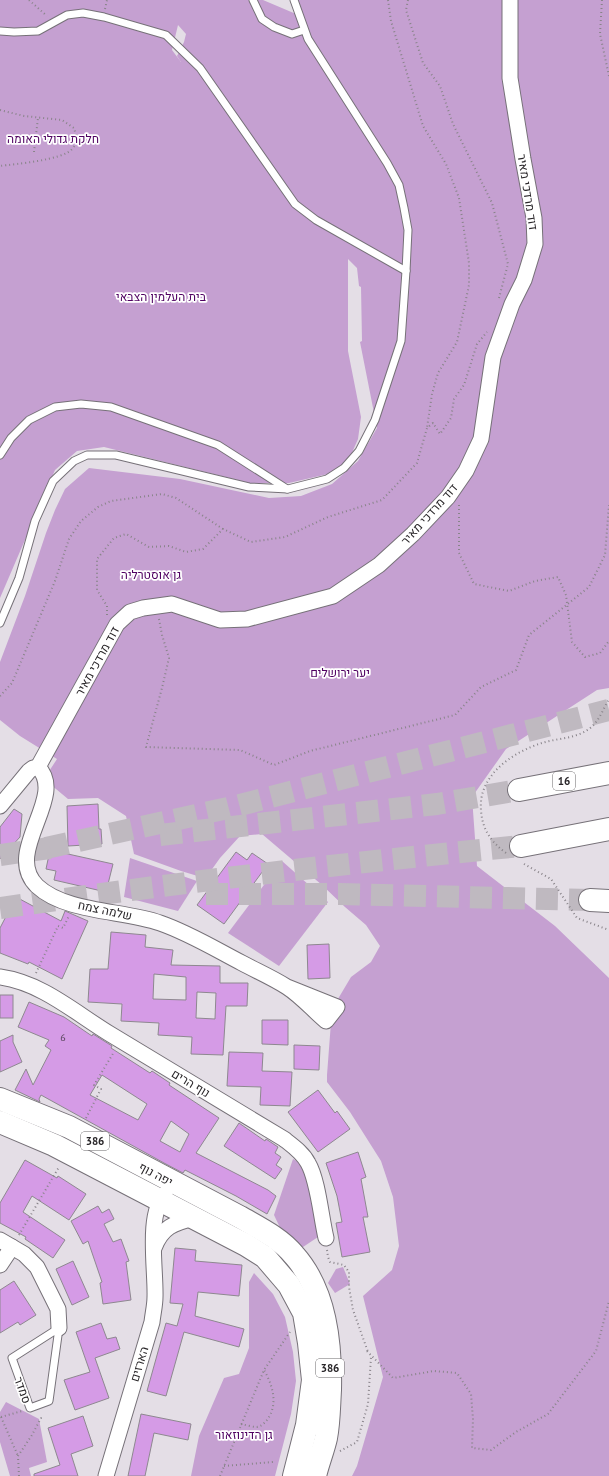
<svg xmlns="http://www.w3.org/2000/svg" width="609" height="1476" font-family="'PT Sans',Heebo,sans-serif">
	<rect width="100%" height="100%" fill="#e4dee6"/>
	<!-- green -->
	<g fill="#c5a0d1" fill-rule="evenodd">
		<path d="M0 0H263L296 14 293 0H609V688L597 690 506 749 472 797 477 866 555 926 609 978V1476H352L357 1466 383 1377 363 1296 392 1270 399 1246 393 1197 381 1161 350 1112 327 1082V1075L332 1009 351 977 371 962 380 946 366 925 345 907 322 885 262 834 240 836 220 858 210 872 201 877 181 871 134 854 126 816 98 798 68 799 44 779 57 759 20 736 0 720V662L25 596 46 533 55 510 65 489 89 468 180 479 269 498 301 496 332 484 358 461 377 428 360 342 362 341 361 287 359 286 357 268 348 259V351L361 417 358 439 348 462 328 474 289 483H250L104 447 77 451 55 470 0 598ZM178 25 186 34 184 42 177 56 181 62 172 50Z"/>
		<path d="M130 858 197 881 178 911 124 897Z"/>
		<path d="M282 861 328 902 279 966 228 933Z"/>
		<path d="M293 1159 300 1163 307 1175 321 1235 303 1247 284 1236 274 1215Z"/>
		<path d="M343 1267 350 1284 335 1293 328 1283 336 1269Z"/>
		<path d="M254 1273 273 1294 285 1317 293 1352 296 1381 291 1414 275 1476H191L199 1436 224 1378 239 1374 249 1348V1282Z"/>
		<path d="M6 1402 39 1419 47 1462 29 1468 31 1476H10L0 1442V1412Z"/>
	</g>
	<!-- building -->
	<g fill="#d59be6" stroke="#8e8890" fill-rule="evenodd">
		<path d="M98 804 99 829H101L102 844 68 846 67 806Z"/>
		<path d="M14 809 22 814 20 837 0 859V827Z"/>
		<path d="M50 850 113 864 106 892 54 880 56 871 46 869Z"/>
		<path d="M236 852 247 860 252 853 268 864 224 924 197 905Z"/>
		<path d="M16 897 61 921 65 911 88 921 62 979 29 962 28 964 0 953V928Z"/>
		<path d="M111 932 146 935 145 947 173 950 171 965 220 966V983H248L247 1006H226L223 1055 191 1054 192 1037 158 1035 159 1023 121 1021 122 1004 88 1002 90 969H108ZM154 974 186 977V1000L153 999ZM197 992 216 993 215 1019 196 1018Z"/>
		<path d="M329 944 330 978 308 979 307 945Z"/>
		<rect x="0" y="995" width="13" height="23"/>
		<path d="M29 1002 64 1017 92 1036 93 1034 112 1046 111 1048 150 1073 152 1071 170 1083 169 1085 219 1118 196 1153 268 1190 276 1196 267 1214 236 1196 185 1170 183 1173 164 1163 41 1095 39 1099 40 1102 15 1090 26 1069 33 1085 51 1050 45 1046 49 1040 18 1027ZM102 1075 147 1104 138 1120 90 1095ZM171 1121 189 1134 180 1152 160 1141Z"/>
		<path d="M262 1020H288V1045L262 1044Z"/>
		<path d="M13 1035V1042L22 1062 0 1072V1041Z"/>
		<path d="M294 1045 320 1046 319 1070 294 1069Z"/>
		<path d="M229 1052 263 1053 262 1071 292 1072 290 1106 260 1105 261 1087 227 1086Z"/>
		<path d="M318 1090 335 1113 337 1111 350 1129 318 1152 288 1112Z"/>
		<path d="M239 1123 265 1141 266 1139 278 1147 275 1153 281 1157 276 1165 282 1169 275 1179 224 1146Z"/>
		<path d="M358 1152 366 1177 361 1179 368 1217H363L370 1252 342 1257 336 1223 342 1222 337 1196 326 1163Z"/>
		<path d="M25 1160 57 1178 58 1176 86 1194 69 1220 32 1196 23 1212 65 1240 53 1258 25 1239 26 1237 0 1223V1203Z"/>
		<path d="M98 1206 102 1213 109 1209 114 1219 104 1224 113 1242 121 1239 129 1261 126 1262 131 1300 103 1304 100 1283 102 1282 88 1241 83 1244 71 1221Z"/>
		<path d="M175 1248 196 1250 195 1261 242 1265 239 1296 198 1292 195 1316 244 1329 239 1347 184 1332 166 1396 147 1391 166 1323 177 1326 183 1304 170 1303Z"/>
		<path d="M73 1261 89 1297 72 1305 56 1269Z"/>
		<path d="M14 1281 36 1315 20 1325 18 1322 0 1333V1290Z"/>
		<path d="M101 1323 107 1339 116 1337 120 1349 95 1358 109 1398 75 1410 64 1380 90 1372 76 1332Z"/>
		<path d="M141 1414 191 1424 188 1440 154 1433 145 1476H128Z"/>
		<path d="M83 1416 93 1446 71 1454 78 1476H34V1474L60 1465 48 1428Z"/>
	</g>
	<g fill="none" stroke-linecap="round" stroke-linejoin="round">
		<!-- highway-tunnel -->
		<g stroke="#bfb9c0" stroke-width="22" stroke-dasharray="22 11" stroke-linecap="butt">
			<path d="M160 835 437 804 519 790"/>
			<path d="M46 848 228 808 609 710"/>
			<path d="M0 855 50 848"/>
			<path d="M206 894H339L590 900"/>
			<path d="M0 908C173 883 347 863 521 846"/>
		</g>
		<defs>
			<g id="lane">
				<path d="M253 0 262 19 274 27 292 34 304 30"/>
				<path d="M0 31 14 32 38 31 67 15 83 13 104 17 166 35 200 68 295 204 316 220 406 271"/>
				<path d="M0 455 11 438 29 420 55 407 81 404 111 407 218 445 287 489"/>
				<path d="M0 623 19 578 35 521 53 481 74 461 87 455H116L249 487 288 489 327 479 344 468 359 451 375 420 401 341 406 271 408 230 404 208 399 185 387 163 308 39 294 0"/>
				<path d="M59 1328 49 1401 30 1408 12 1358Z"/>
			</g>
			<g id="street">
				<path d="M38 767 117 624 130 612 143 608 172 604 220 620 247 619 333 596 379 565 413 534 448 497 466 471 481 439 493 357 512 304 524 280 535 244 534 218 523 159 510 78V0"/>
				<path d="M38 767C68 797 2 852 37 886 66 913 124 910 160 923 189 933 215 949 242 963 257 971 273 978 287 987 301 996 313 1010 326 1021L337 1007 287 987"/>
				<path d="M0 806 29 771 33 768 38 767"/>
				<path d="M0 977C42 983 74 1012 110 1034 168 1069 226 1104 284 1139 293 1146 303 1153 308 1163 318 1180 321 1217 326 1238"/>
				<path d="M0 1240 24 1254 37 1267 58 1309 59 1328"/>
				<path d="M154 1248C162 1227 174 1223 194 1218"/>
				<path d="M0 1265 12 1247"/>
				<path d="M106 1476 152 1322C153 1313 155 1305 155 1297 156 1270 146 1214 165 1194"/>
			</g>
			<g id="primary">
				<path d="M0 1099 69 1127 240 1217C259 1228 280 1238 294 1255 326 1291 331 1344 330 1390 329 1406 329 1423 326 1438 323 1451 318 1463 315 1476"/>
				<path d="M0 1122 54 1145 246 1245 265 1257 289 1285 304 1313 309 1343 313 1380 307 1425 294 1476"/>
			</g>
			<g id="highway">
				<path d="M519 790 609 773"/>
				<path d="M521 846 609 829"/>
				<path d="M590 900 609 901"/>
			</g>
		</defs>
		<!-- lane casing -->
		<use href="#lane" stroke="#767178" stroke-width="9"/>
		<!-- street casing -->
		<use href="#street" stroke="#767178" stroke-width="17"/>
		<!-- primary casing -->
		<use href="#primary" stroke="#767178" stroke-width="24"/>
		<!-- highway casing -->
		<use href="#highway" stroke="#767178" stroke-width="24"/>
		<!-- path -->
		<g stroke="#89848a" stroke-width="2" stroke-dasharray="1 3" stroke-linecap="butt">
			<path d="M29 0 47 16"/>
			<path d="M388 0 391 21 423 126 446 164 459 198 469 263V285L457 342 438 373 432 394 427 428"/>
			<path d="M408 0 406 10 423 63 440 86 453 124 492 203 508 264 499 298"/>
			<path d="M602 0 600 34 609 76"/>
			<path d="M105 9 107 0"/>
			<path d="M0 110 24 116 62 120 74 128C76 135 78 143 72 149 63 160 15 164 0 166"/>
			<path d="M23 136 36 137"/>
			<path d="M34 152 38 118"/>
			<path d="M459 505V553L474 584 509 591 535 581 558 577 566 595 572 642 585 657 600 653 609 641"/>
			<path d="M107 615V606L97 590V559L114 538 126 534 149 547 169 546 186 552 203 549 223 529 251 542 285 537 328 517 382 500 417 463 427 428 433 423 440 434 451 418 454 399 464 385 477 344 487 332"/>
			<path d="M159 619 162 635 169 658 162 688 146 747 240 750 274 765 310 751 455 715 481 687 516 670 529 635 589 587 605 555 609 505"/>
			<path d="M0 696 12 683 55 581 69 539 81 521 98 507 111 501 162 494 176 498 223 529"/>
			<path d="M506 853C491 842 482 829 481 810 478 775 513 752 542 743 557 738 575 739 589 729 599 722 603 709 609 699"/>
			<path d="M524 864 551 879 577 918 609 930"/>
			<path d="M36 973 58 926 63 928 69 916"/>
			<path d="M86 1118 101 1089 94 1085 114 1052"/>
			<path d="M19 1235 59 1167"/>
			<path d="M327 1250 328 1257 330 1262 344 1265 349 1272V1287L353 1310 368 1352"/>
			<path d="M367 1351 393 1378 434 1371 457 1373 471 1394 473 1419 472 1448 491 1450 516 1432 548 1414 596 1351 609 1301"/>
			<path d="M1 1417 18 1456"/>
			<path d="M1 1417 22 1411"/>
			<path d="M241 1424C246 1425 252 1427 257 1427 262 1426 266 1422 269 1417 278 1402 272 1384 264 1370"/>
			<path d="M340 1451 357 1442 368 1404 371 1357 370 1355"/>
			<path d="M224 1466 273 1462"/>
			<path d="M19 1476 18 1456 32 1435 41 1418 40 1415"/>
			<path d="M220 1476 264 1370 290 1332"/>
		</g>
		<!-- lane -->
		<use href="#lane" stroke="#fff" stroke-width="7"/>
		<!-- street -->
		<use href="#street" stroke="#fff" stroke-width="15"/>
		<!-- primary -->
		<use href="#primary" stroke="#fff" stroke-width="22"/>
		<!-- highway -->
		<use href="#highway" stroke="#fff" stroke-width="22"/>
	</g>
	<g text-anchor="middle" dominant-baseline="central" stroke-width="3.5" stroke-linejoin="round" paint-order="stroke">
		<!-- number labels -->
		<g font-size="10" fill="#544358">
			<text x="63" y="1037">6</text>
		</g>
		<!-- shield labels -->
		<g fill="#fff" stroke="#696769" stroke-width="1">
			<rect x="553" y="772" width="22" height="18" rx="3"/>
			<rect x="81" y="1132" width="28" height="18" rx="3"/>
			<rect x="316" y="1359" width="28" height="18" rx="3"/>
		</g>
		<g font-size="11" font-weight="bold" fill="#292629">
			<text x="564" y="781">16</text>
			<text x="95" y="1141">386</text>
			<text x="330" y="1368">386</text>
		</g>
		<!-- park labels -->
		<g font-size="12" fill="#4f0061" stroke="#fff">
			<text x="53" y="138">חלקת גדולי האומה</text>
			<text x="161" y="296">בית העלמין הצבאי</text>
			<text x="151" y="574">גן אוסטרליה</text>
			<text x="340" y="672">יער ירושלים</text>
			<text x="244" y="1434">גן הדינוזאור</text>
		</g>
		<!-- street labels -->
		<g font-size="12" fill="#292629" stroke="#fff">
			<text transform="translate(528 192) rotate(81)">דוד מרדכי מאיר</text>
			<text transform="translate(429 514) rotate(-48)">דוד מרדכי מאיר</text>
			<text transform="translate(97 661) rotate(-61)">דוד מרדכי מאיר</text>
			<text transform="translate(105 910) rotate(12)">שלמה צמח</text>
			<text transform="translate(191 1083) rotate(31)">נוף הרים</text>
			<text transform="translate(156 1174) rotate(28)">יפה נוף</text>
			<text transform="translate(139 1364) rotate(-73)">הארזים</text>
			<text transform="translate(23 1390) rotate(70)">סמדר</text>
		</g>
	</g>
</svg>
